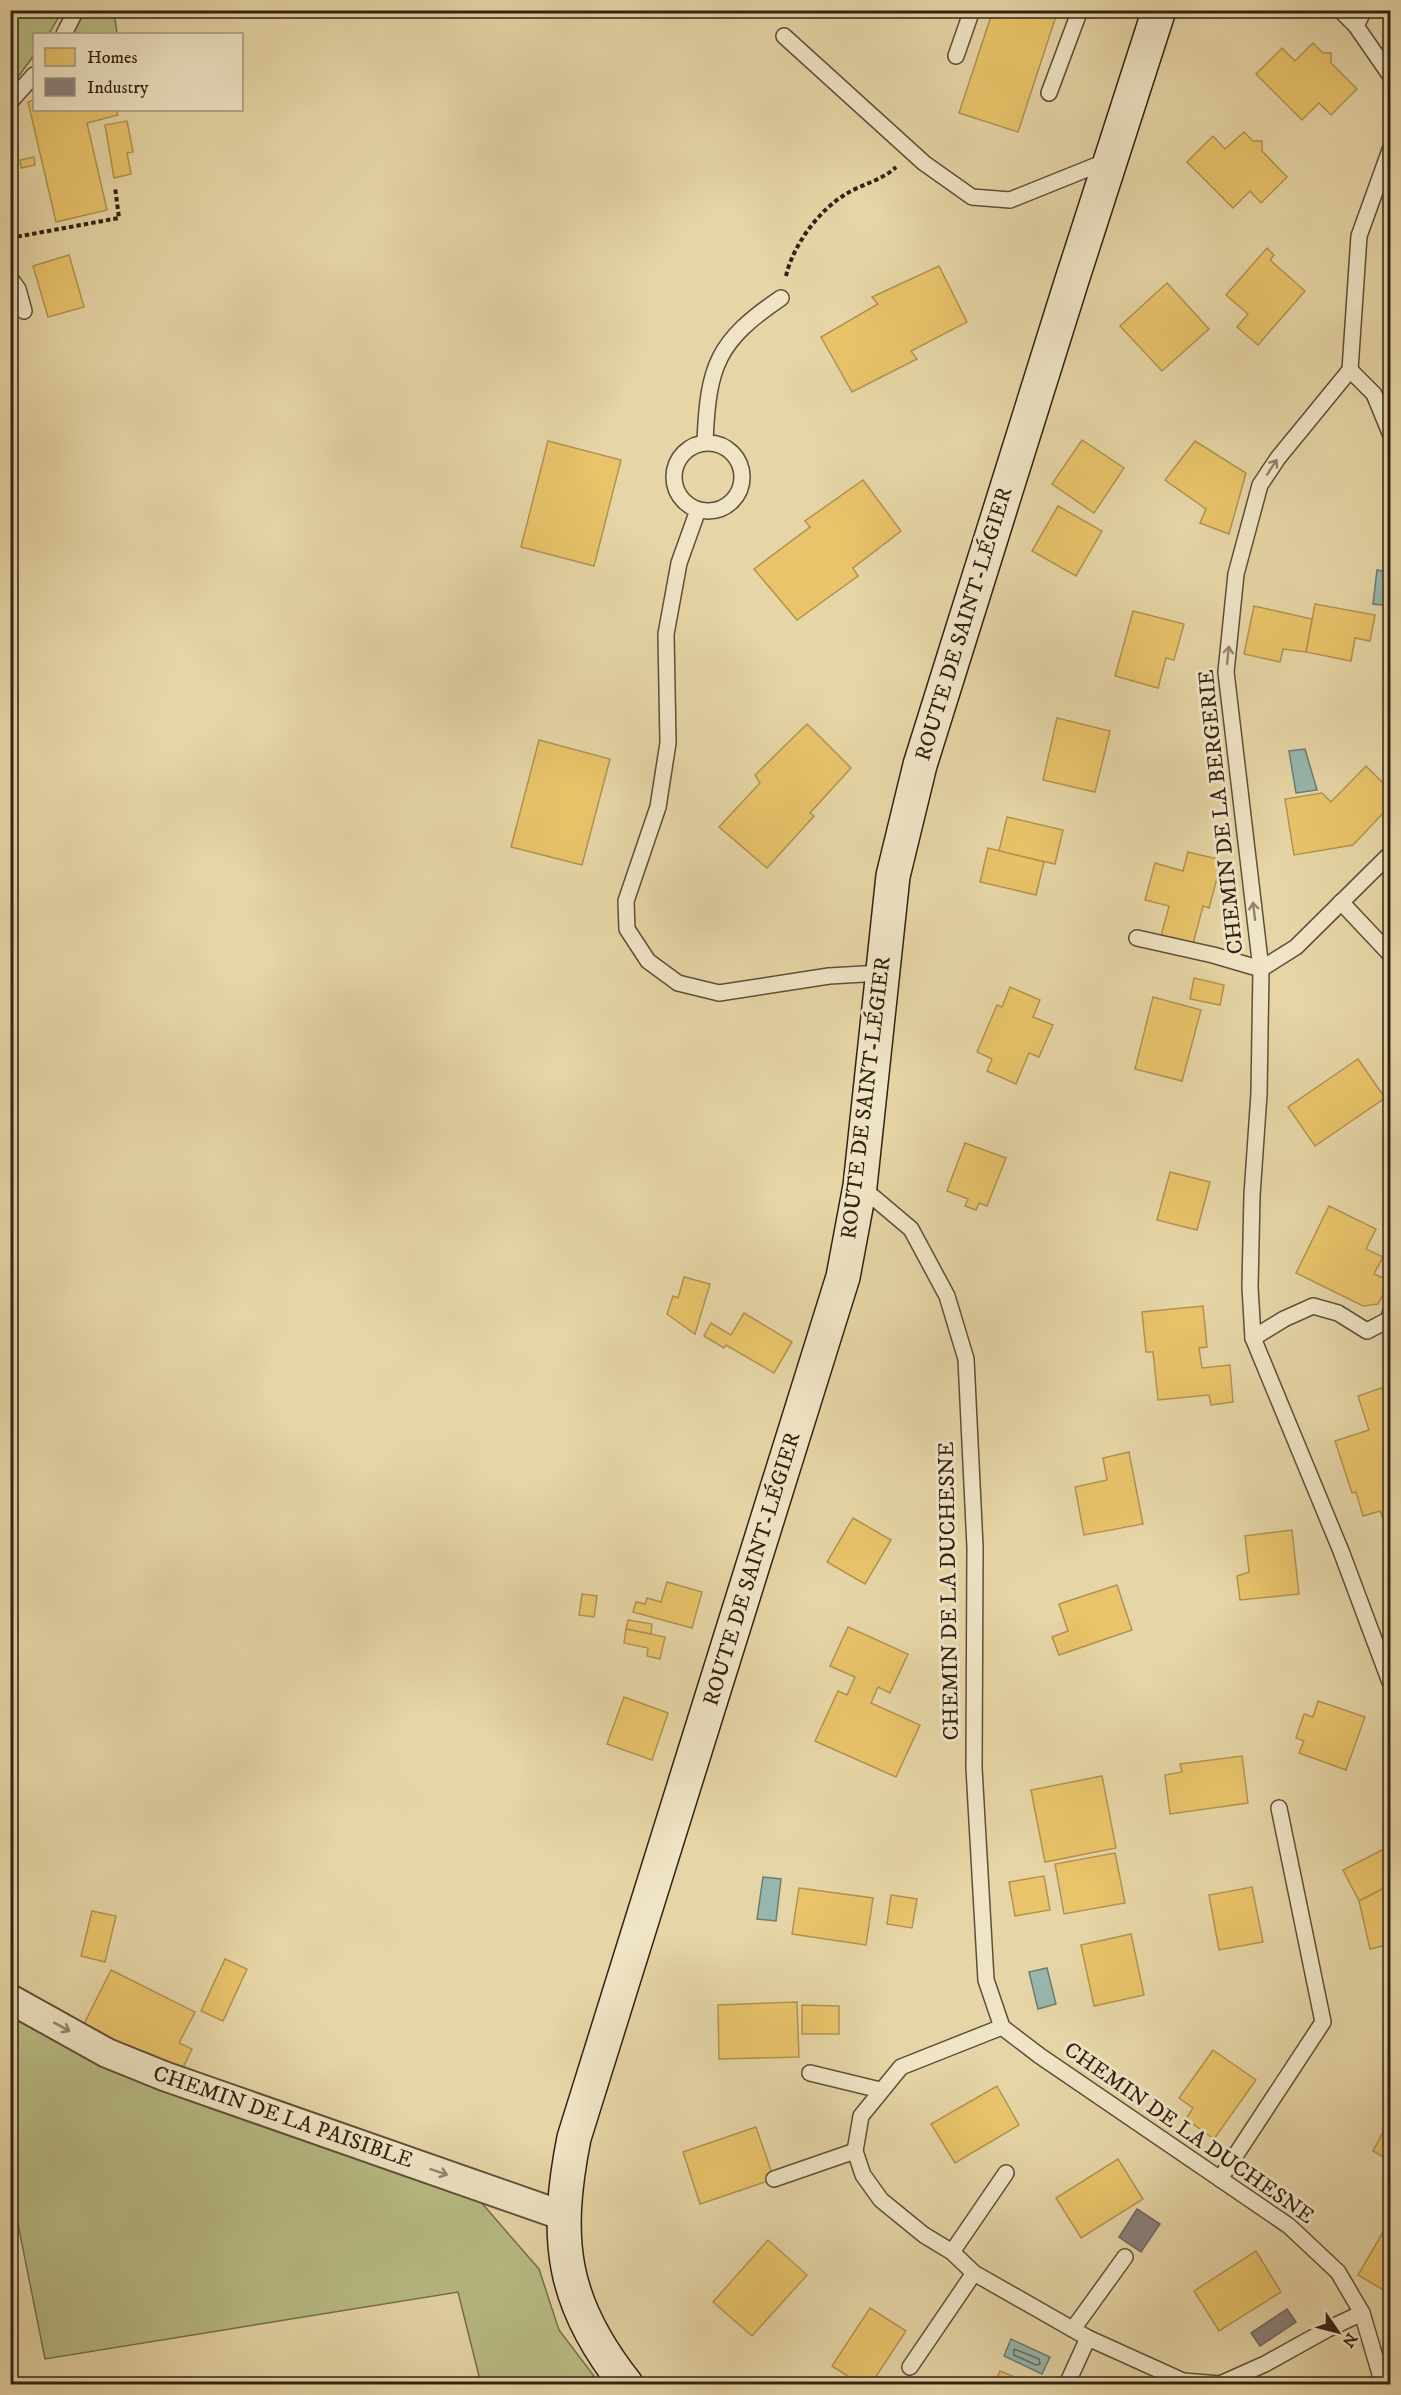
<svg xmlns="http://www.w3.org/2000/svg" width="1401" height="2395" font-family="'IM FELL DW Pica',serif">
	<rect width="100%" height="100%" fill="#e6d5a6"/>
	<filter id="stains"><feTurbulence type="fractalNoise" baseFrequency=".00333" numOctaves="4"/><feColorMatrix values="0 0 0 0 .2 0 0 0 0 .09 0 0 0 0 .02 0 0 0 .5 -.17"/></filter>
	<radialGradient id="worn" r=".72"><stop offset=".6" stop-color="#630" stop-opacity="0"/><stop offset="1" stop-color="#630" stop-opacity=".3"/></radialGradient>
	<!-- green -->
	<g fill="#b8bc84" stroke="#756f4c" stroke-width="1.5">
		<path d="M11 10 62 11 49 34H34V55L11 87Z"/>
		<path d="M84 11H114L117 34H71Z"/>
		<path d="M10 2012 480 2201 539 2269 559 2330 600 2384H481L458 2292 45 2359 11 2189Z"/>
	</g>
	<!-- water -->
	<g fill="#97b7ae" stroke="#6f7b70" stroke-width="1.5">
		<path d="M1377 570 1390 572V606L1373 604Z"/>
		<path d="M1305 749 1317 790 1296 793 1289 751Z"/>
		<path d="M763 1877 781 1879 776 1921 757 1919Z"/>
		<path d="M1047 1968 1056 2004 1038 2009 1029 1972Z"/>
		<path d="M1011 2339 1050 2357 1042 2374 1004 2356Z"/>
	</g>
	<!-- homes -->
	<g fill="#e9c46a" stroke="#b29350" stroke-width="1.5">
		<path d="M993 10H1058L1018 132 959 113Z"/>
		<path d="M1313 43 1323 53H1331V63L1357 89 1331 115 1319 103 1302 120 1256 74 1282 48 1295 61Z"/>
		<path d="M34 100V110H116L118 115 87 123 107 210 56 222 28 102Z"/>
		<path d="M127 121 133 152 127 153 131 174 114 178 105 125Z"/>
		<path d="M1244 132 1253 141H1262V151L1287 177 1261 203 1250 191 1233 208 1187 162 1213 136 1225 149Z"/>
		<path d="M34 157 35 165 21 168 20 160Z"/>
		<path d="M1267 248 1274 255 1270 260 1305 291 1258 345 1237 327 1248 314 1226 295Z"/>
		<path d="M69 255 84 307 48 317 33 266Z"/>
		<path d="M939 266 967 322 911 351 917 359 852 392 821 337 878 304 872 297Z"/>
		<path d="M1167 283 1209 329 1162 371 1120 326Z"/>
		<path d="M1082 440 1124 468 1094 513 1052 484Z"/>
		<path d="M548 441 621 460 594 566 521 547Z"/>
		<path d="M1195 441 1246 473 1229 534 1200 523 1206 509 1165 480Z"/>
		<path d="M863 480 901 531 853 568 858 576 797 620 754 569 810 527 805 521Z"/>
		<path d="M1058 506 1102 531 1076 576 1032 551Z"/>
		<path d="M1315 604 1375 615 1370 641 1355 638 1351 661 1306 652Z"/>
		<path d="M1254 606 1312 619 1306 652 1283 649 1280 662 1244 654Z"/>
		<path d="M1133 611 1184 624 1174 660 1166 658 1158 688 1115 676Z"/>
		<path d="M1057 718 1110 731 1095 792 1043 780Z"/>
		<path d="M807 724 851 768 810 813 814 816 767 868 719 827 760 783 755 775Z"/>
		<path d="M539 740 610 759 582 865 511 847Z"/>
		<path d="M1366 766 1390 790V806L1353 845 1294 855 1285 799 1322 793 1331 802Z"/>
		<path d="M1007 817 1063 830 1055 864 999 851Z"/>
		<path d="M988 848 1044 862 1036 895 980 882Z"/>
		<path d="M1188 852 1222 860 1209 908 1203 906 1193 944 1161 936 1169 906 1145 900 1155 863 1183 871Z"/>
		<path d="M1194 978 1224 985 1220 1005 1190 999Z"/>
		<path d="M1010 987 1040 1000 1033 1017 1053 1025 1039 1057 1029 1053 1016 1084 987 1071 992 1059 977 1052 997 1005 1002 1007Z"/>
		<path d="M1153 997 1201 1010 1182 1081 1135 1069Z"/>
		<path d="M1358 1059 1385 1098 1315 1146 1288 1107Z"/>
		<path d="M965 1143 1006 1158 987 1206 979 1203 976 1210 965 1206 968 1199 947 1191Z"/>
		<path d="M1170 1172 1210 1182 1197 1230 1157 1220Z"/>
		<path d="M1329 1206 1376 1229 1366 1249 1383 1257 1374 1274 1390 1281 1378 1304 1363 1306 1296 1273Z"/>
		<path d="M684 1277 710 1284 695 1334 667 1314 673 1296 678 1298Z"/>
		<path d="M1203 1306 1207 1347 1199 1348 1202 1368 1230 1365 1233 1402 1211 1405 1209 1395 1158 1400 1153 1352H1146L1142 1312Z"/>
		<path d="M744 1313 792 1342 774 1373 726 1345 724 1348 704 1336 711 1323 731 1335Z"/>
		<path d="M1390 1385V1517L1383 1519 1380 1511 1363 1516 1356 1492 1352 1493 1335 1441 1369 1430 1358 1396Z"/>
		<path d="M1129 1452 1143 1524 1084 1535 1075 1487 1107 1480 1103 1458Z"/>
		<path d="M853 1518 891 1540 865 1584 827 1562Z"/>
		<path d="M1292 1530 1299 1594 1240 1600 1237 1576 1249 1572 1245 1536Z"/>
		<path d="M667 1582 702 1592 692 1628 633 1612 636 1602 645 1604 647 1598 661 1602Z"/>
		<path d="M1117 1585 1132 1630 1059 1655 1052 1637 1068 1631 1059 1604Z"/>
		<path d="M582 1594 597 1596 594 1617 579 1615Z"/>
		<path d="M628 1620 652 1624 651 1634 626 1629Z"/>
		<path d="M848 1627 908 1654 890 1693 878 1687 871 1703 920 1725 896 1777 815 1741 838 1691 847 1695 855 1677 830 1666Z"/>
		<path d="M626 1629 665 1637 660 1659 647 1656 648 1648 624 1643Z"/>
		<path d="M624 1697 668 1713 652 1760 607 1744Z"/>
		<path d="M1318 1701 1365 1717 1346 1770 1299 1753 1304 1741 1296 1738 1304 1714 1313 1717Z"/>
		<path d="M1242 1756 1248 1803 1170 1814 1165 1775 1182 1772 1180 1764Z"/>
		<path d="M1102 1776 1116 1848 1045 1862 1031 1790Z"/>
		<path d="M1384 1849 1390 1861V1885L1359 1901 1343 1870Z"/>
		<path d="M1115 1853 1125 1903 1064 1914 1055 1864Z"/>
		<path d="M1044 1876 1050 1910 1015 1916 1009 1882Z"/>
		<path d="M1390 1885V1944L1370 1949 1359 1901Z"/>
		<path d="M1252 1887 1263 1942 1219 1950 1209 1895Z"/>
		<path d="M799 1888 873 1898 866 1945 792 1934Z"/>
		<path d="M891 1895 917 1899 912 1928 887 1924Z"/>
		<path d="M92 1911 116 1916 105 1962 81 1956Z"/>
		<path d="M1131 1934 1144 1995 1094 2006 1081 1945Z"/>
		<path d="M225 1959 247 1969 223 2021 201 2011Z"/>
		<path d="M111 1970 195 2012 179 2043 192 2049 180 2074 83 2026Z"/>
		<path d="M797 2002 799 2057 719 2059 718 2005Z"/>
		<path d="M802 2005 839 2006V2034H802Z"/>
		<path d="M1213 2050 1256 2080 1214 2139 1186 2119 1193 2108 1179 2098Z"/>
		<path d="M997 2086 1019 2125 955 2163 931 2124Z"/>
		<path d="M1390 2119V2161L1373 2151Z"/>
		<path d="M756 2127 774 2179 700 2204 683 2152Z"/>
		<path d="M1118 2159 1143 2199 1081 2238 1056 2198Z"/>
		<path d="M1390 2220V2294L1358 2275Z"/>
		<path d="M768 2240 807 2275 752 2336 713 2302Z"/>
		<path d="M1256 2251 1281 2292 1219 2331 1194 2291Z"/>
		<path d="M870 2308 906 2331 871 2384H860L832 2366Z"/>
		<path d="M1000 2371 1032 2384H994Z"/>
	</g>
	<!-- industry -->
	<g fill="#8a817c" stroke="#70645d" stroke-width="1.5">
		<path d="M1137 2209 1160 2224 1141 2252 1119 2237Z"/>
		<path d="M1287 2309 1296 2322 1260 2346 1251 2333Z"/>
	</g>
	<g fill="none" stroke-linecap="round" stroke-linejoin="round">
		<!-- shore -->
		<path stroke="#646c61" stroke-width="1.5" d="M1014 2349 1039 2359 1040 2364 1036 2365 1014 2355Z"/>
		<defs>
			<g id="service">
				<path d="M1340 10 1356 26 1390 75"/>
				<path d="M1356 26 1364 10"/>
				<path d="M64 34 76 10"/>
				<path d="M784 36 924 163 972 197 1010 200 1107 161"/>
				<path d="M956 56 972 10"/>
				<path d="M1049 93 1080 10"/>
				<path d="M10 102 34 75"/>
				<path d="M1390 150 1359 236 1350 370 1278 458 1260 485 1236 574 1226 672 1261 969 1259 1094 1252 1195 1250 1287 1253 1338 1341 1551 1390 1682"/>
				<path d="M10 278 18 289 24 311"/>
				<path d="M1350 370 1374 394 1390 433"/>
				<path d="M705 442C708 366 717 341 781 298"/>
				<circle cx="708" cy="477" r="34"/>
				<path d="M698 510 679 563 666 634 668 743 658 807 626 901 627 929 648 961 678 983 719 993 829 976 881 973"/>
				<path d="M1341 902 1390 954"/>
				<path d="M1137 938 1213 955 1261 969"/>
				<path d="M1261 969 1296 947 1390 854"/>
				<path d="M860 1186 911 1229 947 1296 966 1359 975 1547 974 1768 986 1980 1002 2027 1040 2056 1289 2226 1338 2272 1362 2313 1383 2384"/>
				<path d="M1253 1338 1284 1319 1313 1306 1338 1313 1367 1331 1388 1320 1390 1314"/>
				<path d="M1002 2027 901 2067 861 2116 855 2151 863 2175 881 2200 924 2235 952 2252 974 2273 1088 2338 1183 2381 1220 2384 1265 2364 1328 2329 1362 2313"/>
				<path d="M810 2073 880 2090"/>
				<path d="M774 2179 855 2151"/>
				<path d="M1220 2179 1323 2022 1279 1808"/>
				<path d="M952 2252 1006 2173"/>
				<path d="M1073 2329 1125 2257"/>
				<path d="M910 2367 974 2273"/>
				<path d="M1067 2384 1088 2338"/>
			</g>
			<path id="minor" d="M10 1999 107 2053 164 2076 564 2216"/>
			<path id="secondary" d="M626 2384C561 2302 554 2239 574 2138L843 1277 860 1186 893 876 920 765 1071 283 1159 10"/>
		</defs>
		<!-- service casing -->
		<use href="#service" stroke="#5f4f38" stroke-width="18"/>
		<!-- minor casing -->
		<use href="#minor" stroke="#5f4f38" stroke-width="32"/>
		<!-- secondary casing -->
		<use href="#secondary" stroke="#322214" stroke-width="36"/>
		<!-- path -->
		<g stroke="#322214" stroke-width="4" stroke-dasharray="4.5 3" stroke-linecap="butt">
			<path d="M10 238 119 218 115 187"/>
			<path d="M786 276C793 245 819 210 846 194 862 184 883 180 896 167"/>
		</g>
		<!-- service -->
		<use href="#service" stroke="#efe4c5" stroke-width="15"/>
		<!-- minor -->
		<use href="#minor" stroke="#efe4c5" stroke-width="28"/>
		<!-- secondary -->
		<use href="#secondary" stroke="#efe4c5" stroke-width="33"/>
	</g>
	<!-- one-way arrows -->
	<defs><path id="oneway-shaft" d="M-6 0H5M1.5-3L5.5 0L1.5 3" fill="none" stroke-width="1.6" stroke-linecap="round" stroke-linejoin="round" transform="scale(1.5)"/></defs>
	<g stroke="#90836c">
		<use href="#oneway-shaft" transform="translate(1272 467) rotate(-57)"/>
		<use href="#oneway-shaft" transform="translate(1228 655) rotate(-84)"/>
		<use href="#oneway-shaft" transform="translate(1254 911) rotate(-97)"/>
		<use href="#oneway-shaft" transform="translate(62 2027) rotate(29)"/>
		<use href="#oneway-shaft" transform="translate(439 2172) rotate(19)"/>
	</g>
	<g text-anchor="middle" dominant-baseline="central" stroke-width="6" stroke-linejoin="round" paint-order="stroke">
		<!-- street labels -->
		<g font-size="22" fill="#322214" stroke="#efe4c5">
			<text transform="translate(964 624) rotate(-73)">ROUTE DE SAINT-LÉGIER</text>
			<text transform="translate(1221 812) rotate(-96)">CHEMIN DE LA BERGERIE</text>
			<text transform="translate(866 1098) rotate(-83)">ROUTE DE SAINT-LÉGIER</text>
			<text transform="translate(752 1569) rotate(-73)">ROUTE DE SAINT-LÉGIER</text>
			<text transform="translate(949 1591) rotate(-91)">CHEMIN DE LA DUCHESNE</text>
			<text transform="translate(283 2117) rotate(19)">CHEMIN DE LA PAISIBLE</text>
			<text transform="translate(1189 2133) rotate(35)">CHEMIN DE LA DUCHESNE</text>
		</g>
	</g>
	<!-- margin -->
	<rect width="1401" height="2395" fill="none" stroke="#e6d5a6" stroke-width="36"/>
	<rect x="12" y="12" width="1377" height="2371" fill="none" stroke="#322214" stroke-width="3"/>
	<rect x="18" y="18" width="1365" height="2359" fill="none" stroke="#322214" stroke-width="1.5"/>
	<!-- legend -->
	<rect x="33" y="33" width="210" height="78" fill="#efe4c5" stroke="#a3967e" stroke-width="1.5"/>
	<rect x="45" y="48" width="30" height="18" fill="#e9c46a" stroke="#a3967e" stroke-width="1.5"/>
	<text x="87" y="63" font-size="18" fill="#322214">Homes</text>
	<rect x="45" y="78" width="30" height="18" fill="#8a817c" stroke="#a3967e" stroke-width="1.5"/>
	<text x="87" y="93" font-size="18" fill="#322214">Industry</text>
	<!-- north arrow -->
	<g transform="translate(1338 2332) rotate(125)" stroke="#efe4c5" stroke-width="4.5" paint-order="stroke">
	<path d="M0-4.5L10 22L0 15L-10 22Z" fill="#322214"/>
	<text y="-9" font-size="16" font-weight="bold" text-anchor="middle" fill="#322214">N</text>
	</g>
	<rect width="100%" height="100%" filter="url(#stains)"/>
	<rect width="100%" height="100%" fill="url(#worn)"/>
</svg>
